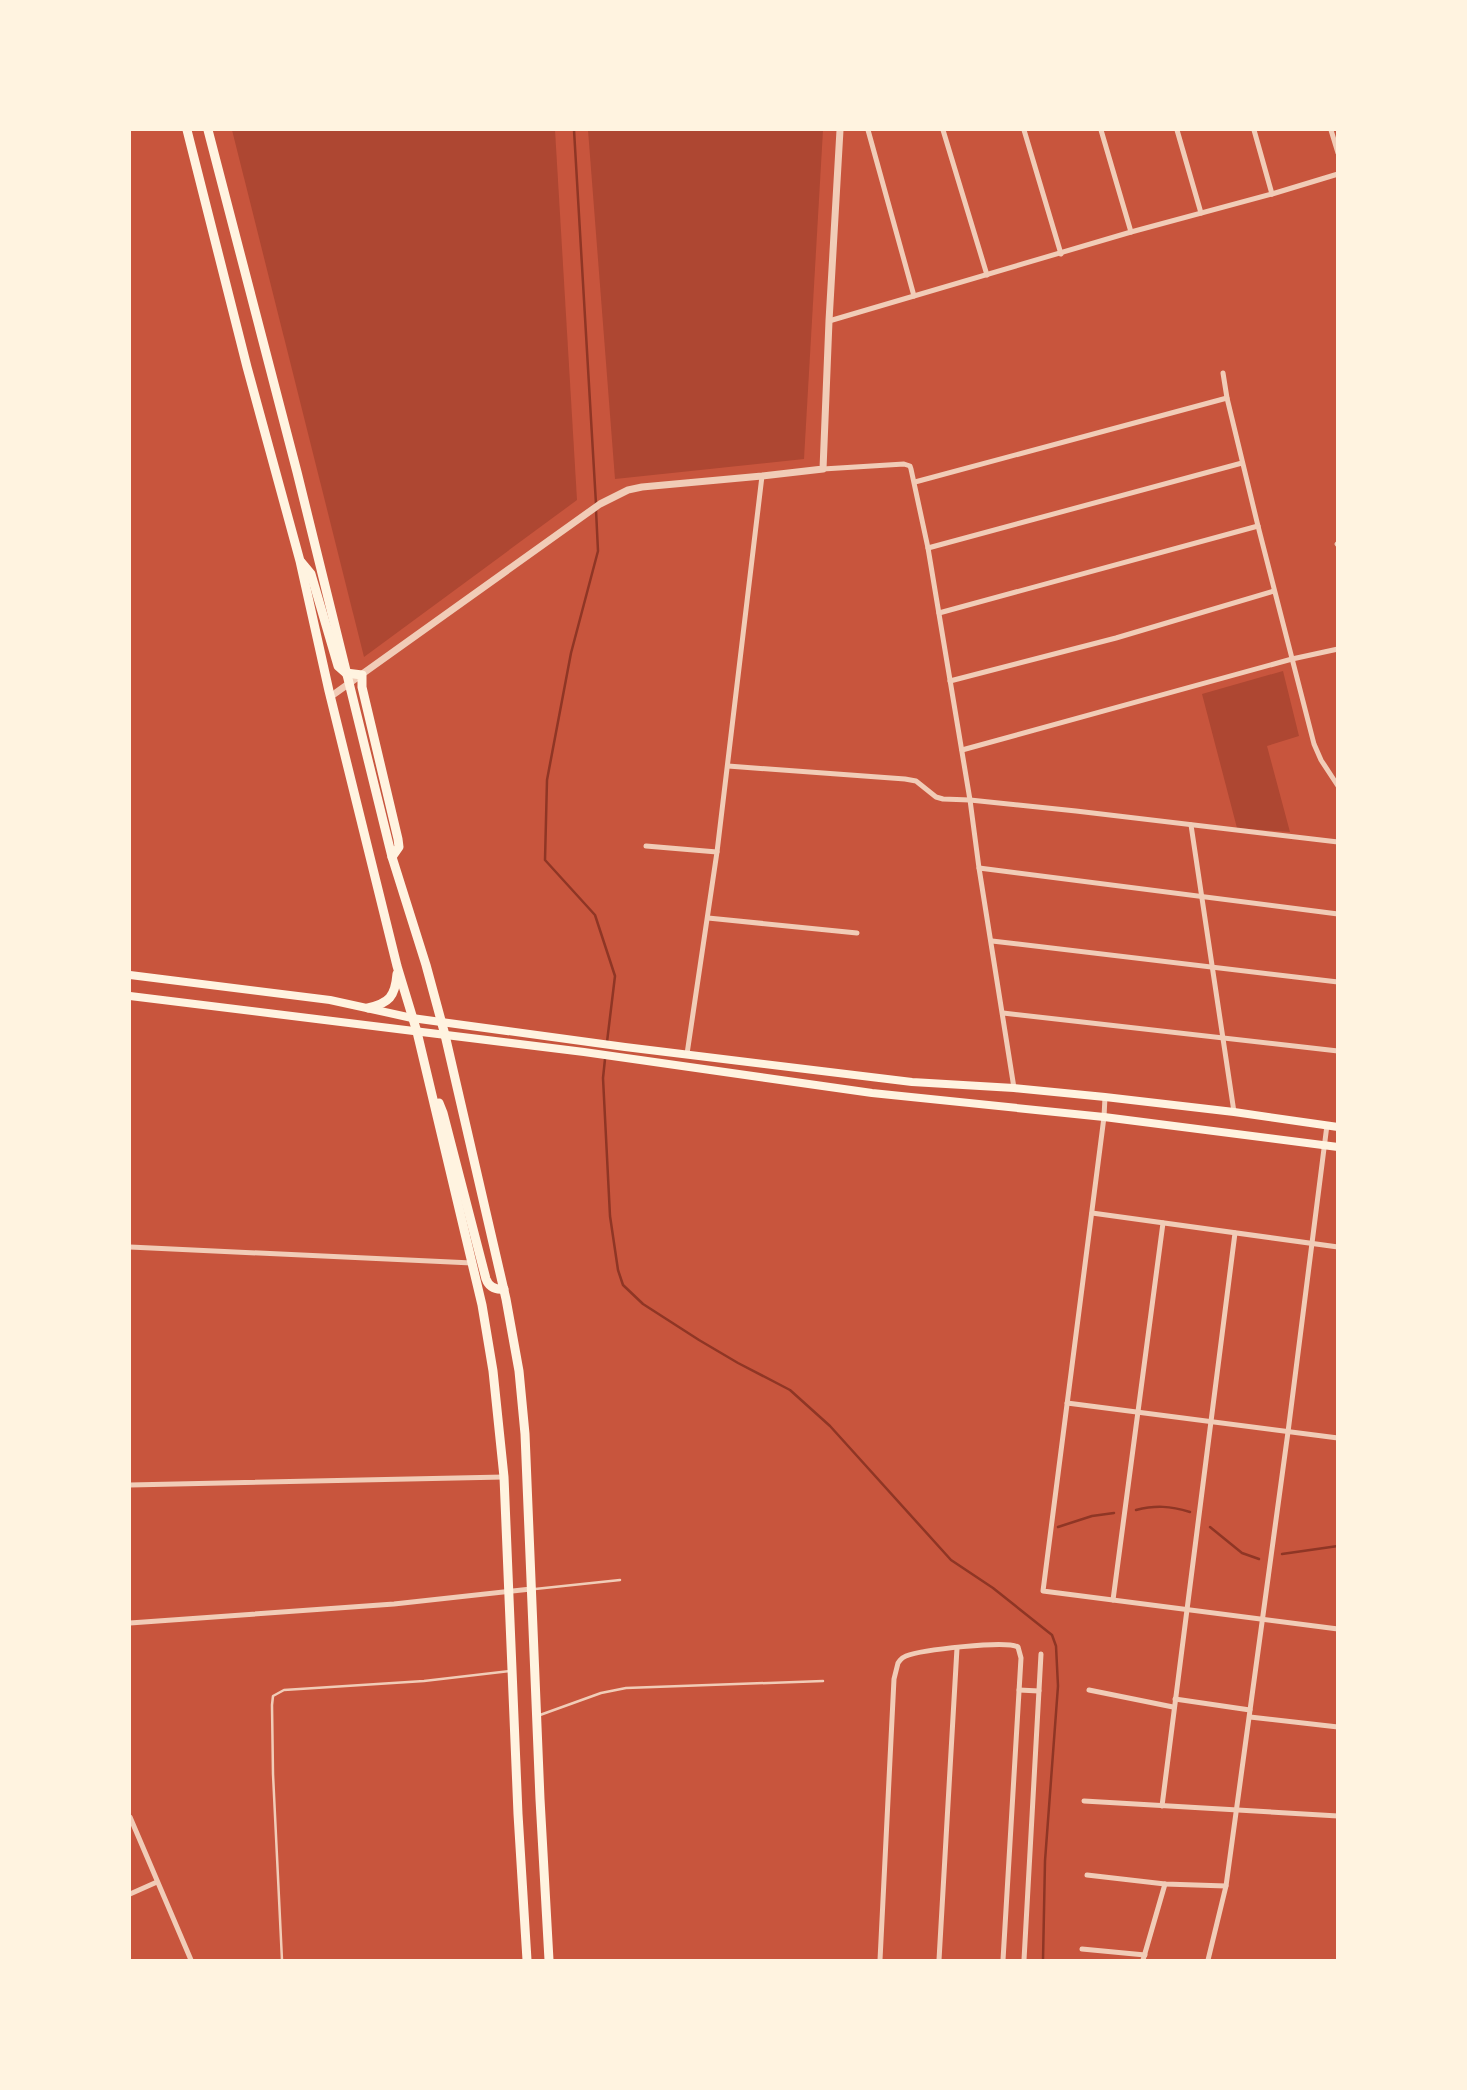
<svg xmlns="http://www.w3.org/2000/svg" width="1467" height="2090" font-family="'Nunito Sans',sans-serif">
	<rect width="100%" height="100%" fill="#c8553d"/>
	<!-- green -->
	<g fill="#ae4732">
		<path d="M232 130H555L577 500 364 657Z"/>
		<path d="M588 130H823L804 459 615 479Z"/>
		<path d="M1283 671 1299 736 1267 746 1290 832 1237 828 1202 694Z"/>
	</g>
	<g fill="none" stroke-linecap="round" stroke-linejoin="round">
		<!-- stream -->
		<g stroke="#8f3625" stroke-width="2.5">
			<path d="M574 130 596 504"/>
			<path d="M596 510 598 551 571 653 547 780 545 860 595 915 615 976 607 1042"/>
			<path d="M605 1059 603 1078 610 1216 618 1270 623 1285 643 1304 699 1340 738 1363 790 1390 830 1426 951 1560 993 1588 1052 1635 1056 1646 1058 1686 1045 1861 1043 1960"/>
			<path d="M1136 1510C1156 1505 1170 1506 1190 1512"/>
			<path d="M1058 1527 1092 1516 1114 1513"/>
			<path d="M1210 1527 1242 1553 1259 1559"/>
			<path d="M1282 1554 1338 1546"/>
		</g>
		<!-- service -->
		<g stroke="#f1ccb7" stroke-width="2.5">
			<path d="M535 1589 620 1580"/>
			<path d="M540 1715 601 1693 626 1688 823 1681"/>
			<path d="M282 1960 273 1774 272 1705 273 1696 284 1690 424 1681 510 1671"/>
		</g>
		<!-- minor -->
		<g stroke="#f1ccb7" stroke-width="5">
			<path d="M868 130 914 296"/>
			<path d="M943 130 987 275"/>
			<path d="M1024 130 1061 254"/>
			<path d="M1101 130 1131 232"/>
			<path d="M1177 130 1201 213"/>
			<path d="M1254 130 1272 194"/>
			<path d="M1331 130 1338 153"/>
			<path d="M829 321 1131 232 1272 194 1338 174"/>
			<path d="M1223 373 1227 398 1258 526 1314 744 1321 760 1338 786"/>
			<path d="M823 469 904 464 910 466 911 469 928 548 970 800 979 868 1014 1088"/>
			<path d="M915 482 1227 398"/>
			<path d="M1337 544 1338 545"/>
			<path d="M928 548 1242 463"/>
			<path d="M939 613 1258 526"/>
			<path d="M950 681 1116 638 1274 591"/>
			<path d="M962 750 1292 659 1338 649"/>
			<path d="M728 766 905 779 916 781 936 797 943 799 970 800 1076 811 1338 842"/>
			<path d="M1191 825 1234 1112"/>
			<path d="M646 846 717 852"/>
			<path d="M979 868 1338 914"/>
			<path d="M708 918 857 933"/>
			<path d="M992 941 1338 982"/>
			<path d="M1003 1013 1338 1051"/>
			<path d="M687 1054 717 852 762 476"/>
			<path d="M1105 1097 1104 1117 1043 1591 1338 1629"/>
			<path d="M1092 1213 1338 1247"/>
			<path d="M130 1247 472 1263"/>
			<path d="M1067 1403 1338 1438"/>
			<path d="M130 1485 504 1477"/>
			<path d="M1113 1600 1163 1223"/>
			<path d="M130 1623 394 1604 531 1589"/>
			<path d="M1019 1690 1039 1691"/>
			<path d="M1089 1690 1173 1707"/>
			<path d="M1175 1699 1250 1710"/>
			<path d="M1250 1717 1338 1727"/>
			<path d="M1084 1801 1338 1816"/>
			<path d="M1162 1806 1235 1233"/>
			<path d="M130 1817 191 1960"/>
			<path d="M1087 1875 1165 1884 1226 1886"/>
			<path d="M130 1894 157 1882"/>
			<path d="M1082 1949 1145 1955"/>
			<path d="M880 1960 894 1679 898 1663C902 1658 901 1658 906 1656 921 1650 1006 1640 1018 1647L1021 1658 1003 1960"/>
			<path d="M939 1960 957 1648"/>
			<path d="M1024 1960 1041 1654"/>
			<path d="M1143 1960 1165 1884"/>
			<path d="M1208 1960 1226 1886 1288 1432 1327 1125"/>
		</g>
		<!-- tertiary -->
		<path stroke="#f1ccb7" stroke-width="7" d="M330 697 600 504 628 490 642 487 762 476 823 469 829 321 840 130"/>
		<!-- secondary -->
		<g stroke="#fff3e0" stroke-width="8">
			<path d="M130 975 330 1000 412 1018 625 1047 912 1082 1014 1088 1105 1097 1234 1112 1338 1127"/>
			<path d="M130 996 584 1052 872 1093 1104 1117 1338 1147"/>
		</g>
		<!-- primary -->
		<g stroke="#fff3e0" stroke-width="9">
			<path d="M187 130 247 367 300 561 329 691 397 966 417 1032 482 1305 493 1371 504 1477 518 1814 527 1960"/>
			<path d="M208 130 297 472 392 857 426 965 445 1035 506 1299 519 1371 525 1434 540 1799 549 1960"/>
			<path d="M301 562 311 574 338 666 346 673 362 675V687L398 839 399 847 392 857"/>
			<path d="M368 1008C389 1003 395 997 397 974"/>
			<path d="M439 1103 443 1113 486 1279C489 1287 495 1290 504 1289"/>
		</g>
	</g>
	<!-- border -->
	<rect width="1467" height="2090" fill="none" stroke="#fff3e0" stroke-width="262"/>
</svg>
